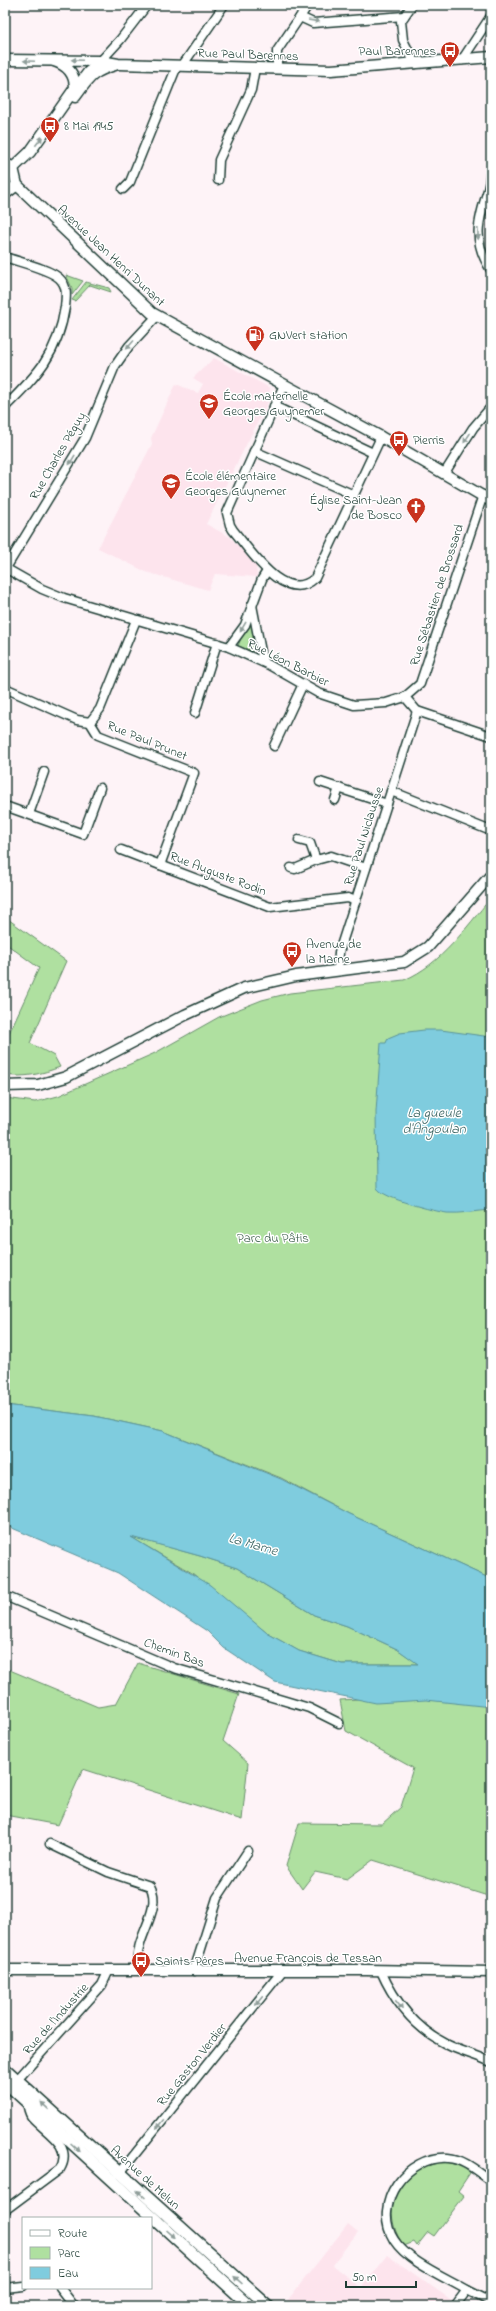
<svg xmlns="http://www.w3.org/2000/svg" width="496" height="2311" font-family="'Indie Flower',sans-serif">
	<rect width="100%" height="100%" fill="#fef3f7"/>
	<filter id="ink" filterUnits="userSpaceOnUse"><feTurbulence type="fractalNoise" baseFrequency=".025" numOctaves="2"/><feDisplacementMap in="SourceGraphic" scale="8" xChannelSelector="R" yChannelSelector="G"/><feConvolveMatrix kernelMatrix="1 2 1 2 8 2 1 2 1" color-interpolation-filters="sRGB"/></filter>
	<g filter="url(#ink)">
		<!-- built -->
		<g fill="#fde4ed">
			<path d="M214 358 270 388 268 402 206 524 230 537 256 565 257 577 215 574 208 590 146 572 98 548 152 444 151 438 176 384 198 393 203 384 193 378Z"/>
			<path d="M348 2224 358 2232 332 2265 361 2288 387 2255 460 2306H283Z"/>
		</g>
		<!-- green -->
		<g fill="#afe0a0" stroke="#678e6a">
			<path d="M66 275 83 281 72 295V288Z"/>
			<path d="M86 282 109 288 111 292 90 285 75 301 72 300Z"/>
			<path d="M252 618 257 648 252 651 238 646C241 635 248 629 252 618Z"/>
			<path d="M491 898V1579L349 1514 281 1478 163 1431 94 1416 5 1405V1098L35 1102 58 1096 155 1053 219 1017 262 1000 290 993 404 980C442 964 465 928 491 898Z"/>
			<path d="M5 917 66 961 30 1043 54 1056 60 1067C42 1074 24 1078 5 1075V1042L39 968 5 943Z"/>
			<path d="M129 1536 200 1556 237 1568 314 1615 347 1626 397 1649 419 1664H342L299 1651 267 1633 192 1573Z"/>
			<path d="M138 1663 239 1694 223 1741 248 1763 242 1820 83 1769 58 1825 5 1815V1668L98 1707 116 1704Z"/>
			<path d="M394 1697 491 1704V1897L373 1860 347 1879 315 1872 302 1889 286 1866 299 1823 382 1824 401 1807 413 1768 346 1731 340 1700Z"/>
			<path d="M446 2162 461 2166 470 2173 458 2191 464 2196 434 2236 428 2232 417 2246 414 2242 404 2246C384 2219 389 2183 422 2168 429 2164 438 2163 446 2162Z"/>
		</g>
		<!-- water -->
		<g fill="#7fccde" stroke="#59939a" fill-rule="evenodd">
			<path d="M424 1030H441L491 1037V1210C477 1211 461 1214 447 1213 434 1211 384 1199 377 1188L376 1112 381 1043H386L388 1038 400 1033Z"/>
			<path d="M5 1405 94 1416 163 1431 281 1479 349 1514 491 1579V1707L426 1700 376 1703 275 1682 224 1648 207 1631 118 1573 5 1525ZM131 1537 200 1556 237 1568 314 1615 347 1626 397 1649 418 1664H342L299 1651 267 1633 210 1585Z"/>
		</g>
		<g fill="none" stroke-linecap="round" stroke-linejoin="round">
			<defs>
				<g id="minor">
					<path d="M412 5 401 21 403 40 415 64"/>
					<path d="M300 17 308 5"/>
					<path d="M462 60 491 16"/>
					<path d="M182 66 224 5"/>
					<path d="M277 69V51L300 17 313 23 404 16"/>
					<path d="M75 88 88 71 98 64 120 40 147 5"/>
					<path d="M491 169C490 176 490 183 488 190 478 221 472 241 491 270"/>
					<path d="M218 180 219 160 251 90 255 68"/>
					<path d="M123 189 130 182 177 66"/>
					<path d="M5 257C19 262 49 269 59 278 68 286 66 297 65 307 58 354 37 375 5 407"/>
					<path d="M284 385 227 513 230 525 233 530C250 550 285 606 315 578L381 437"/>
					<path d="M274 406 373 453"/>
					<path d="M254 451 354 495"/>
					<path d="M444 474 473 428 491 407"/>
					<path d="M5 568 42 589 64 598 229 647 269 665 318 693 354 705 386 703 405 697 420 684 483 495"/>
					<path d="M6 568 85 438 115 366 129 346 157 316"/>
					<path d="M252 605 263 662"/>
					<path d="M229 647 245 625 262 579 267 571"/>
					<path d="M5 688 77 720 90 722 98 735 194 773 160 865"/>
					<path d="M405 697 417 711 491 736"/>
					<path d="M195 713 217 643"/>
					<path d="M90 722 100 709 136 620"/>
					<path d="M274 746 303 684"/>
					<path d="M320 782 387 804"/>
					<path d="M391 791 491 831"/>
					<path d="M335 800 339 788"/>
					<path d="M5 806 83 834 100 788"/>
					<path d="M29 814 44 772"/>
					<path d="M299 840 310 843 316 860 331 856 366 868"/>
					<path d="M121 850 270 907 348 898 356 901"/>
					<path d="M291 868 295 869 316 860"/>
					<path d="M338 970 339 952 417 711"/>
					<path d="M5 1596 174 1668 309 1708 339 1723"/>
					<path d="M50 1844 108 1872 150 1886C161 1905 143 1929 139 1948 137 1955 138 1963 138 1970"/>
					<path d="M194 1971 217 1898 248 1851"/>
					<path d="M381 1971C395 2003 416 2029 448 2045 462 2052 477 2055 491 2062"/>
					<path d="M17 2080 102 1985 109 1970"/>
					<path d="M119 2174 283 1970"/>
					<path d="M5 2210 60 2169C74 2145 45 2132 32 2117 29 2114 28 2107 27 2103"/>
					<path d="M5 2288 23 2286"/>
					<path d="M60 2288 74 2306"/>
					<path d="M467 2290 491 2302"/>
					<path d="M455 2306 467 2290C445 2277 408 2262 394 2240 371 2203 407 2155 448 2158 464 2159 478 2172 491 2181"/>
				</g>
				<g id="tertiary">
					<path d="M5 60 101 61 118 64 331 70 491 57"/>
					<path d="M75 97C89 78 91 72 115 65"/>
					<path d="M5 163 13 168 17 185 152 313 381 437 491 501"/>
					<path d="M13 168 30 152 75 88C75 73 67 65 54 61"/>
					<path d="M5 194 17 185"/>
					<path d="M5 1086 38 1085 66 1077 185 1015 244 988 296 976 404 962 428 947 491 875"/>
					<path d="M5 1970H366L491 1972"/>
				</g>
				<g id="secondary">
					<path d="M5 2069 268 2306"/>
					<path d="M5 2082 250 2306"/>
				</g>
			</defs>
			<!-- minor casing -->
			<use href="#minor" stroke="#1f3d34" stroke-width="11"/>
			<!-- tertiary casing -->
			<use href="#tertiary" stroke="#1f3d34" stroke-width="13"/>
			<!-- secondary casing -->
			<use href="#secondary" stroke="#1f3d34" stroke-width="14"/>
			<!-- minor -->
			<use href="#minor" stroke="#fff" stroke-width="8"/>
			<!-- tertiary -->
			<use href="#tertiary" stroke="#fff" stroke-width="10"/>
			<!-- secondary -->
			<use href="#secondary" stroke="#fff" stroke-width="11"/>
		</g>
		<!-- one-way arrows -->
		<defs><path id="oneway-solid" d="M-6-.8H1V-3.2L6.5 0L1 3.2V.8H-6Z"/></defs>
		<g fill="#8f9e9a">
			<use href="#oneway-solid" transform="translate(314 21) rotate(9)"/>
			<use href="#oneway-solid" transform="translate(77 60) rotate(-178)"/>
			<use href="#oneway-solid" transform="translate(29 61) rotate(-178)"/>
			<use href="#oneway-solid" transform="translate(39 141) rotate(-53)"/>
			<use href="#oneway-solid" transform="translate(478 234) rotate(88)"/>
			<use href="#oneway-solid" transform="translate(130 345) rotate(132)"/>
			<use href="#oneway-solid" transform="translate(467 438) rotate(124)"/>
			<use href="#oneway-solid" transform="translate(72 460) rotate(121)"/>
			<use href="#oneway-solid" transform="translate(243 627) rotate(120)"/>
			<use href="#oneway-solid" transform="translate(259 2001) rotate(129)"/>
			<use href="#oneway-solid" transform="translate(399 2005) rotate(52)"/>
			<use href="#oneway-solid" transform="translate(45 2106) rotate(-137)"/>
			<use href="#oneway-solid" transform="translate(160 2124) rotate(129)"/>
			<use href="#oneway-solid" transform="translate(75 2147) rotate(42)"/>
			<use href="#oneway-solid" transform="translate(141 2194) rotate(-138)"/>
			<use href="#oneway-solid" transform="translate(171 2234) rotate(42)"/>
			<use href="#oneway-solid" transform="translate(238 2280) rotate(-138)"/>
		</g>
	</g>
	<!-- icons -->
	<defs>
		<symbol id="bus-pin" viewBox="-11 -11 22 30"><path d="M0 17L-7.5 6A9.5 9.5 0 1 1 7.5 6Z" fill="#c8321e" stroke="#fff"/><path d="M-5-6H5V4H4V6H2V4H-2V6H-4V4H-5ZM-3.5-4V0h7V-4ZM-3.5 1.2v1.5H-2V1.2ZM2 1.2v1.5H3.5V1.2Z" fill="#fff"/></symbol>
		<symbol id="fuel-pin" viewBox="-11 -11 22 30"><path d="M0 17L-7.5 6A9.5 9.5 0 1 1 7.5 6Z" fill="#c8321e" stroke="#fff"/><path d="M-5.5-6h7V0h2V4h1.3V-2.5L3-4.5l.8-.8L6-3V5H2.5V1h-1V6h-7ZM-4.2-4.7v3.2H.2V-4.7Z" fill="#fff"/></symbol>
		<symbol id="school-pin" viewBox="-11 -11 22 30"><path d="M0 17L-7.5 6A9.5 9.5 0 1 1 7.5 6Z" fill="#c8321e" stroke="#fff"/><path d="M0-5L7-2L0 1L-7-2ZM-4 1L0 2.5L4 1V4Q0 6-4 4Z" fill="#fff"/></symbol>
		<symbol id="church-pin" viewBox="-11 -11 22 30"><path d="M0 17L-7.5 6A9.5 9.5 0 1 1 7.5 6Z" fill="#c8321e" stroke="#fff"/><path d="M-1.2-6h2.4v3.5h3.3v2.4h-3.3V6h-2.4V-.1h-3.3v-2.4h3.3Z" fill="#fff"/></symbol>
	</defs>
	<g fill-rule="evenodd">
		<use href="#bus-pin" x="439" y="40" width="22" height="30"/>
		<use href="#bus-pin" x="39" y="115" width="22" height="30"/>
		<use href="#fuel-pin" x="244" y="324" width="22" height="30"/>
		<use href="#school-pin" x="198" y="392" width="22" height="30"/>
		<use href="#bus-pin" x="388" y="429" width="22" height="30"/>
		<use href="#school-pin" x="160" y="472" width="22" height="30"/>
		<use href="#church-pin" x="405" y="496" width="22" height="30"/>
		<use href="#bus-pin" x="281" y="940" width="22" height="30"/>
		<use href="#bus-pin" x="130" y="1950" width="22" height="30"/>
	</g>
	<g text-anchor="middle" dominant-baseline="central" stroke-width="3" stroke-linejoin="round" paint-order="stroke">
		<!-- poi labels -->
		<g font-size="13" fill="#1f3d34" stroke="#fff" text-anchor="start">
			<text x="436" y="51" text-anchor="end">Paul Barennes</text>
			<text x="64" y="126">8 Mai 1945</text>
			<text x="269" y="335">GNVert station</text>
			<text x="223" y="396">École maternelle<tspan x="223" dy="15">Georges Guynemer</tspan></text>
			<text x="413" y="440">Pierris</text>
			<text x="185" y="476">École élémentaire<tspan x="185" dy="15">Georges Guynemer</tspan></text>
			<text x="402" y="500" text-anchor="end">Église Saint-Jean<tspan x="402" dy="15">de Bosco</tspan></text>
			<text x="306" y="944">Avenue de<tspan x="306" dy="15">la Marne</tspan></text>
			<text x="155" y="1961">Saints-Pères</text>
		</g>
		<!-- street labels -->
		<g font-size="13" fill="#1f3d34" stroke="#fff">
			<text transform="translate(248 55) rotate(2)">Rue Paul Barennes</text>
			<text transform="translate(111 256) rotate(43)">Avenue Jean Henri Dunant</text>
			<text transform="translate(58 456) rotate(-60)">Rue Charles Péguy</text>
			<text transform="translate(437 595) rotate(-72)">Rue Sébastien de Brossard</text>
			<text transform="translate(288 663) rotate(27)">Rue Léon Barbier</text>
			<text transform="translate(147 741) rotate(22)">Rue Paul Prunet</text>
			<text transform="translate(364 836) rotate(-72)">Rue Paul Niclausse</text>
			<text transform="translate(218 874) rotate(21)">Rue Auguste Rodin</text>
			<text transform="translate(174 1653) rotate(20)">Chemin Bas</text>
			<text x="308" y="1958">Avenue François de Tessan</text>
			<text transform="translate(56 2019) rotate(-48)">Rue de l'Industrie</text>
			<text transform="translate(192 2065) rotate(-51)">Rue Gaston Verdier</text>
			<text transform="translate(145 2178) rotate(42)">Avenue de Melun</text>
		</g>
		<!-- park labels -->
		<g font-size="13" fill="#3c5e4a" stroke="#fff">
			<text x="273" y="1238">Parc du Pâtis</text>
		</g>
		<!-- water labels -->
		<g font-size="14" font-style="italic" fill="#37615e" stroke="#fff">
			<text x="434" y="1113">La gueule<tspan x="434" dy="16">d'Angoulan</tspan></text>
			<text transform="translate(253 1545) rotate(16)">La Marne</text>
		</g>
	</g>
	<!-- margin -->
	<rect width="496" height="2311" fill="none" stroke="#fff" stroke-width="20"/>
	<rect x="10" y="10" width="476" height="2291" fill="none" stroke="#1f3d34" stroke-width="1.5" filter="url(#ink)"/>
	<!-- legend -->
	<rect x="22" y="2217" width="130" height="72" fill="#ffffff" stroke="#a5b1ae"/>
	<rect x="30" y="2230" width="20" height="6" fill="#ffffff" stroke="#a5b1ae"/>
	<text x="58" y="2237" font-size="12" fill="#1f3d34">Route</text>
	<rect x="30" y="2247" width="20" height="12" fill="#afe0a0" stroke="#a5b1ae"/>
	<text x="58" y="2257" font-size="12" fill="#1f3d34">Parc</text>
	<rect x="30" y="2267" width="20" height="12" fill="#7fccde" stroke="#a5b1ae"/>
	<text x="58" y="2277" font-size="12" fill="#1f3d34">Eau</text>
	<!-- scale -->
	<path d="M346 2281v6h70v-6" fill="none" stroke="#1f3d34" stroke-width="2"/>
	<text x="352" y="2281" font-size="12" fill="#1f3d34" stroke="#ffffff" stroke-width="3" paint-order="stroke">50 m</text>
</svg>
